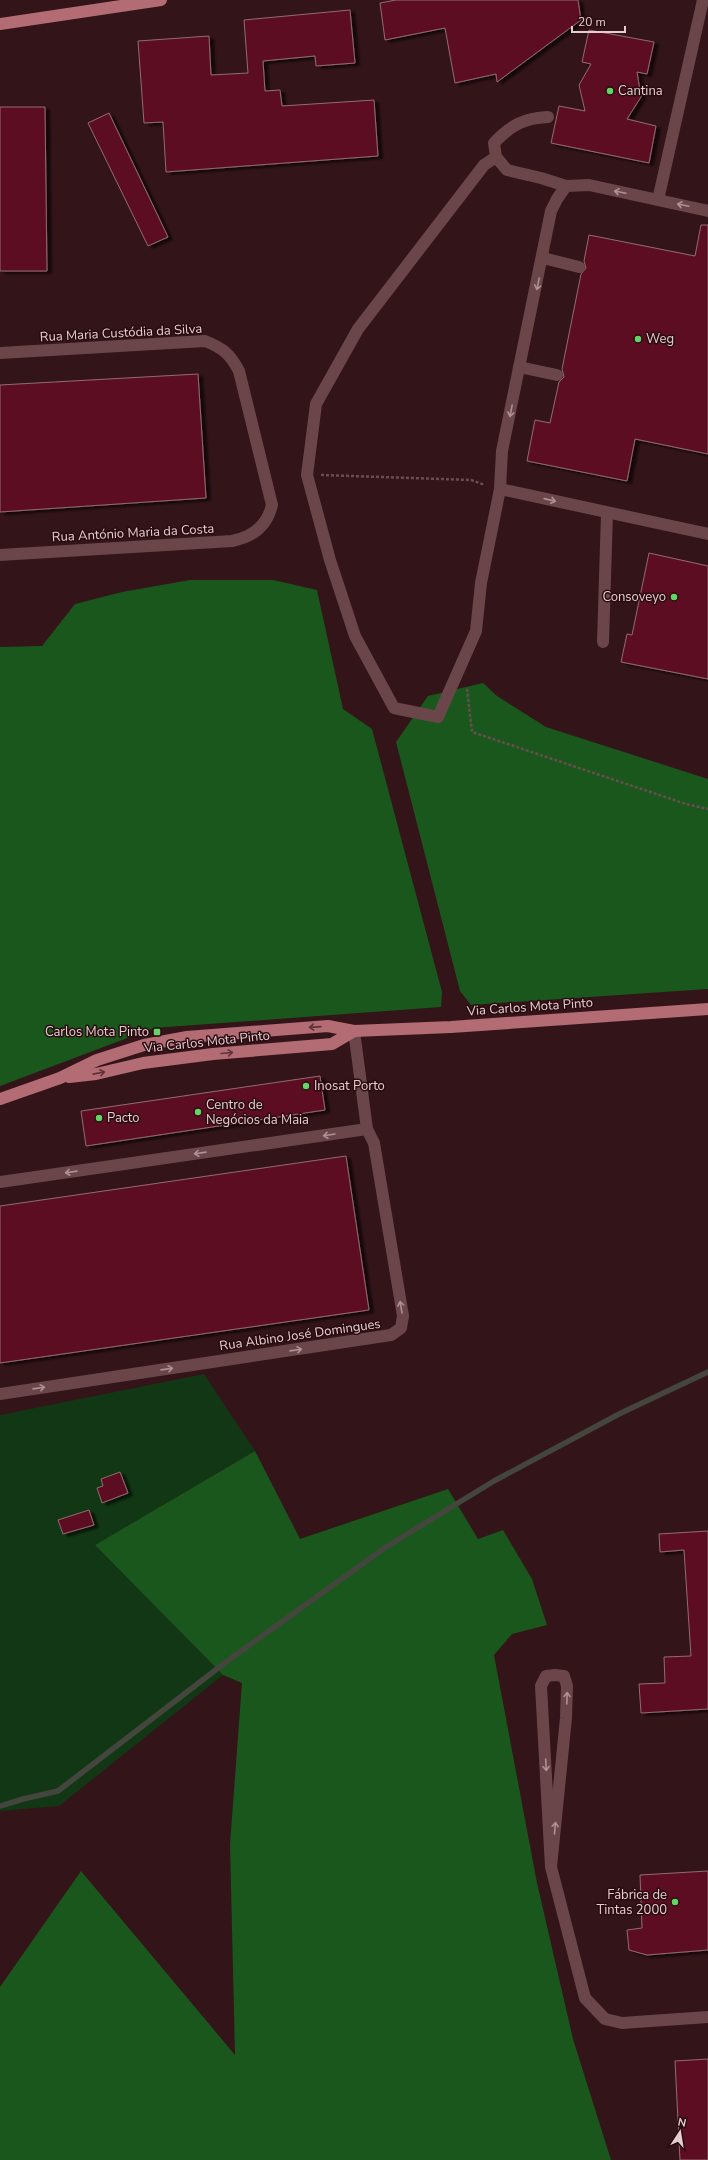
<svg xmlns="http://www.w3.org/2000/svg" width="708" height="2160" font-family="'Nunito Sans',sans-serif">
	<defs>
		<filter id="shadow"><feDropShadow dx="4.5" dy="2.5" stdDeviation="1" flood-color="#0009"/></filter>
	</defs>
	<rect width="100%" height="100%" fill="#331419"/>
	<!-- green -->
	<path fill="#123714" d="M204 1374 255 1451 95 1545 223 1675 59 1806 0 1811V1415Z"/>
	<!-- forest -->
	<g fill="#1a571d">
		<path d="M190 580H273L317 590 343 709 372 729 442 992 441 1007 154 1028 0 1086V647L42 646 75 604 122 592Z"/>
		<path d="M483 683 497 696 546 727 708 779V989L471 1005 460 991 396 742 428 696Z"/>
		<path d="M255 1451 300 1539 448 1489 478 1539 503 1530 532 1579 547 1625 512 1634 494 1655 537 1883 573 2039 611 2160H0V1987L81 1871 235 2055 230 1844 242 1683 223 1675 95 1545Z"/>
	</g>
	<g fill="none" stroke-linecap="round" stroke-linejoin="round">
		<!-- stream -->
		<path stroke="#44463e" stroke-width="5.5" d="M0 1806 23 1799 58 1791 226 1662 386 1547 494 1481 621 1413 708 1372"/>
	</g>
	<!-- building -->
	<g fill="#5d0f23" stroke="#916b6f" filter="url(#shadow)">
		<path d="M396 0H578L581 20 497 82 496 74 455 83 445 28 385 40 380 3Z"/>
		<path d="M350 10 355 63 316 66 315 56 263 61 265 91 280 90 282 106 374 100 378 156 166 172 163 122 144 123 138 41 209 36 211 75 248 73 244 20Z"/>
		<path d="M589 30 654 42 647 74 637 72 641 97 627 119 656 126 649 163 551 143 559 106 585 111 579 85 591 64 582 62Z"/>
		<path d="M0 107H45L47 271H0Z"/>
		<path d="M109 113 168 237 148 246 88 123Z"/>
		<path d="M701 225H708V454L635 439 627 481 527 461 535 420 550 423 559 382 564 377 562 369 581 274 586 268 584 261 589 235 695 256Z"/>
		<path d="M198 374 206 498 0 512V385Z"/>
		<path d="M649 553 708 566V679L621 662 627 634 632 635Z"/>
		<path d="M320 1076 325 1110 86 1146 81 1111Z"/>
		<path d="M346 1156 369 1310 0 1363V1206Z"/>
		<path d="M120 1472 128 1493 102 1503 97 1488 103 1486 101 1479Z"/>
		<path d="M89 1510 94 1525 63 1534 58 1520Z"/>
		<path d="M708 1531V1709L641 1713 639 1684 665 1683 664 1657 691 1656 684 1550 660 1552 659 1534Z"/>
		<path d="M708 1871V1950L647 1955 629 1950 627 1930 642 1928 640 1875Z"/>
		<path d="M708 2059V2160H680L675 2061Z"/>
	</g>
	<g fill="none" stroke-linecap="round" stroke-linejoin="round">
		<!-- path -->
		<g stroke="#694d51" stroke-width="2.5" stroke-dasharray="3 2" stroke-linecap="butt">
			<path d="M321 475 471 480 485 485"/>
			<path d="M467 689 472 732 686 804 708 809"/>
		</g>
		<!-- minor -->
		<g stroke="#6a464a" stroke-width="12">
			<path d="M548 117C524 118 511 125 494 143L496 157 507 170 541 178 566 186"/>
			<path d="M496 157 484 165 358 329 316 404 307 475 330 560 355 636 394 708 438 717 476 631 481 583 500 489"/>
			<path d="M658 200 703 0"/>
			<path d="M708 211 589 185 566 186 557 199 551 211 502 451 500 489 708 534"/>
			<path d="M543 258 579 267"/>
			<path d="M0 353 205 341C223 348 230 354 239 371L272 505C267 526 253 537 232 541L0 555"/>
			<path d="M519 367 557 375"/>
			<path d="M603 642 607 513"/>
			<path d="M0 1182 367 1129"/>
			<path d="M0 1394 391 1335 401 1328 403 1316 374 1143 367 1129 354 1031"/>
			<path d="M551 1867 566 1718 567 1686 564 1676 555 1675 546 1676 541 1686 551 1867 585 1998 605 2019 622 2023 708 2017"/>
		</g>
		<!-- major -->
		<g stroke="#b36b74" stroke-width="12">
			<path d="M0 24 161 0"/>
			<path d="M69 1077 96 1074 143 1063 213 1054 332 1044 354 1031"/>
			<path d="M0 1099 60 1078 97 1060 144 1045 187 1037 328 1026 354 1031 451 1027 708 1009"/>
		</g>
	</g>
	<!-- one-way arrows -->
	<defs><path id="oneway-shaft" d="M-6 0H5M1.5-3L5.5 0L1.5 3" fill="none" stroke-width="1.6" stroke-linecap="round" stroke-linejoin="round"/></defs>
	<g stroke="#ad9194">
		<use href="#oneway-shaft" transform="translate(620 192) rotate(-168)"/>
		<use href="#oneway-shaft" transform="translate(683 205) rotate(-168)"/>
		<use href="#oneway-shaft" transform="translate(538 284) rotate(102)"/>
		<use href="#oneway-shaft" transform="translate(511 411) rotate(101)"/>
		<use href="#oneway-shaft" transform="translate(550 500) rotate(13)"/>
		<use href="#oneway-shaft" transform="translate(329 1135) rotate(171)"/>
		<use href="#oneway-shaft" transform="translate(200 1153) rotate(172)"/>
		<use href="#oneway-shaft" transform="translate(71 1172) rotate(172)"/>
		<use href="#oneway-shaft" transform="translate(401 1307) rotate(-100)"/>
		<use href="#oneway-shaft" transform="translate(296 1350) rotate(-8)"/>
		<use href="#oneway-shaft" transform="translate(167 1369) rotate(-8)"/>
		<use href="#oneway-shaft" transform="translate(39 1388) rotate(-8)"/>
		<use href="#oneway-shaft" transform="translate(567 1698) rotate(-88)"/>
		<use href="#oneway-shaft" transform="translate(546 1765) rotate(87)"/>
		<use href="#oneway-shaft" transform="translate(555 1828) rotate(-85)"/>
	</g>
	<g stroke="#603138">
		<use href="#oneway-shaft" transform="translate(315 1027) rotate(176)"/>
		<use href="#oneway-shaft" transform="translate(227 1053) rotate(-5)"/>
		<use href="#oneway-shaft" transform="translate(99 1073) rotate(-11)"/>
	</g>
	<!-- markers -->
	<g fill="#65d467" stroke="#290b10" stroke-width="1.5">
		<circle cx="610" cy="91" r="4"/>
		<circle cx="638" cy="339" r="4"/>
		<circle cx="674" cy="597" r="4"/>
		<rect x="153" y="1028" width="8" height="8" rx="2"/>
		<circle cx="306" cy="1086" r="4"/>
		<circle cx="198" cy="1112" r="4"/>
		<circle cx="99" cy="1118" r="4"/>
		<circle cx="675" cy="1902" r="4"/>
	</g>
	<g text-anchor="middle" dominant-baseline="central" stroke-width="3" stroke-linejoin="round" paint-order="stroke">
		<!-- poi labels -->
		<g font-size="13" fill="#e4ced0" stroke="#290b10" text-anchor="start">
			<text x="618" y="91">Cantina</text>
			<text x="646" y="339">Weg</text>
			<text x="666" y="597" text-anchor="end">Consoveyo</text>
			<text x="149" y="1032" text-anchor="end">Carlos Mota Pinto</text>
			<text x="314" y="1086">Inosat Porto</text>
			<text x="206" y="1105">Centro de<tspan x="206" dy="15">Negócios da Maia</tspan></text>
			<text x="107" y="1118">Pacto</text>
			<text x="667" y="1895" text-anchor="end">Fábrica de<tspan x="667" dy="15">Tintas 2000</tspan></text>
		</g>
		<!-- street labels -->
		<g font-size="13" fill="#e4ced0" stroke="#290b10">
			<text transform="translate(121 333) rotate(-3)">Rua Maria Custódia da Silva</text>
			<text transform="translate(133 533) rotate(-3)">Rua António Maria da Costa</text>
			<text transform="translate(530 1007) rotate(-4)">Via Carlos Mota Pinto</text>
			<text transform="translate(207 1042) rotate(-6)">Via Carlos Mota Pinto</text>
			<text transform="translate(300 1335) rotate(-8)">Rua Albino José Domingues</text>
		</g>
	</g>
	<!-- north arrow -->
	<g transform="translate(680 2132) rotate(12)" stroke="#290b10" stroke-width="3" paint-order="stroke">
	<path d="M0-3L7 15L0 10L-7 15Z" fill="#e4ced0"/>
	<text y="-6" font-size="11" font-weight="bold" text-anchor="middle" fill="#e4ced0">N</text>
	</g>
	<!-- scale -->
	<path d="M572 26v6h53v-6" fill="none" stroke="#e4ced0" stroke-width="2"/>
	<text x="578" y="26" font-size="12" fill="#e4ced0" stroke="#290b10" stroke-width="3" paint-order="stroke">20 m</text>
</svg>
